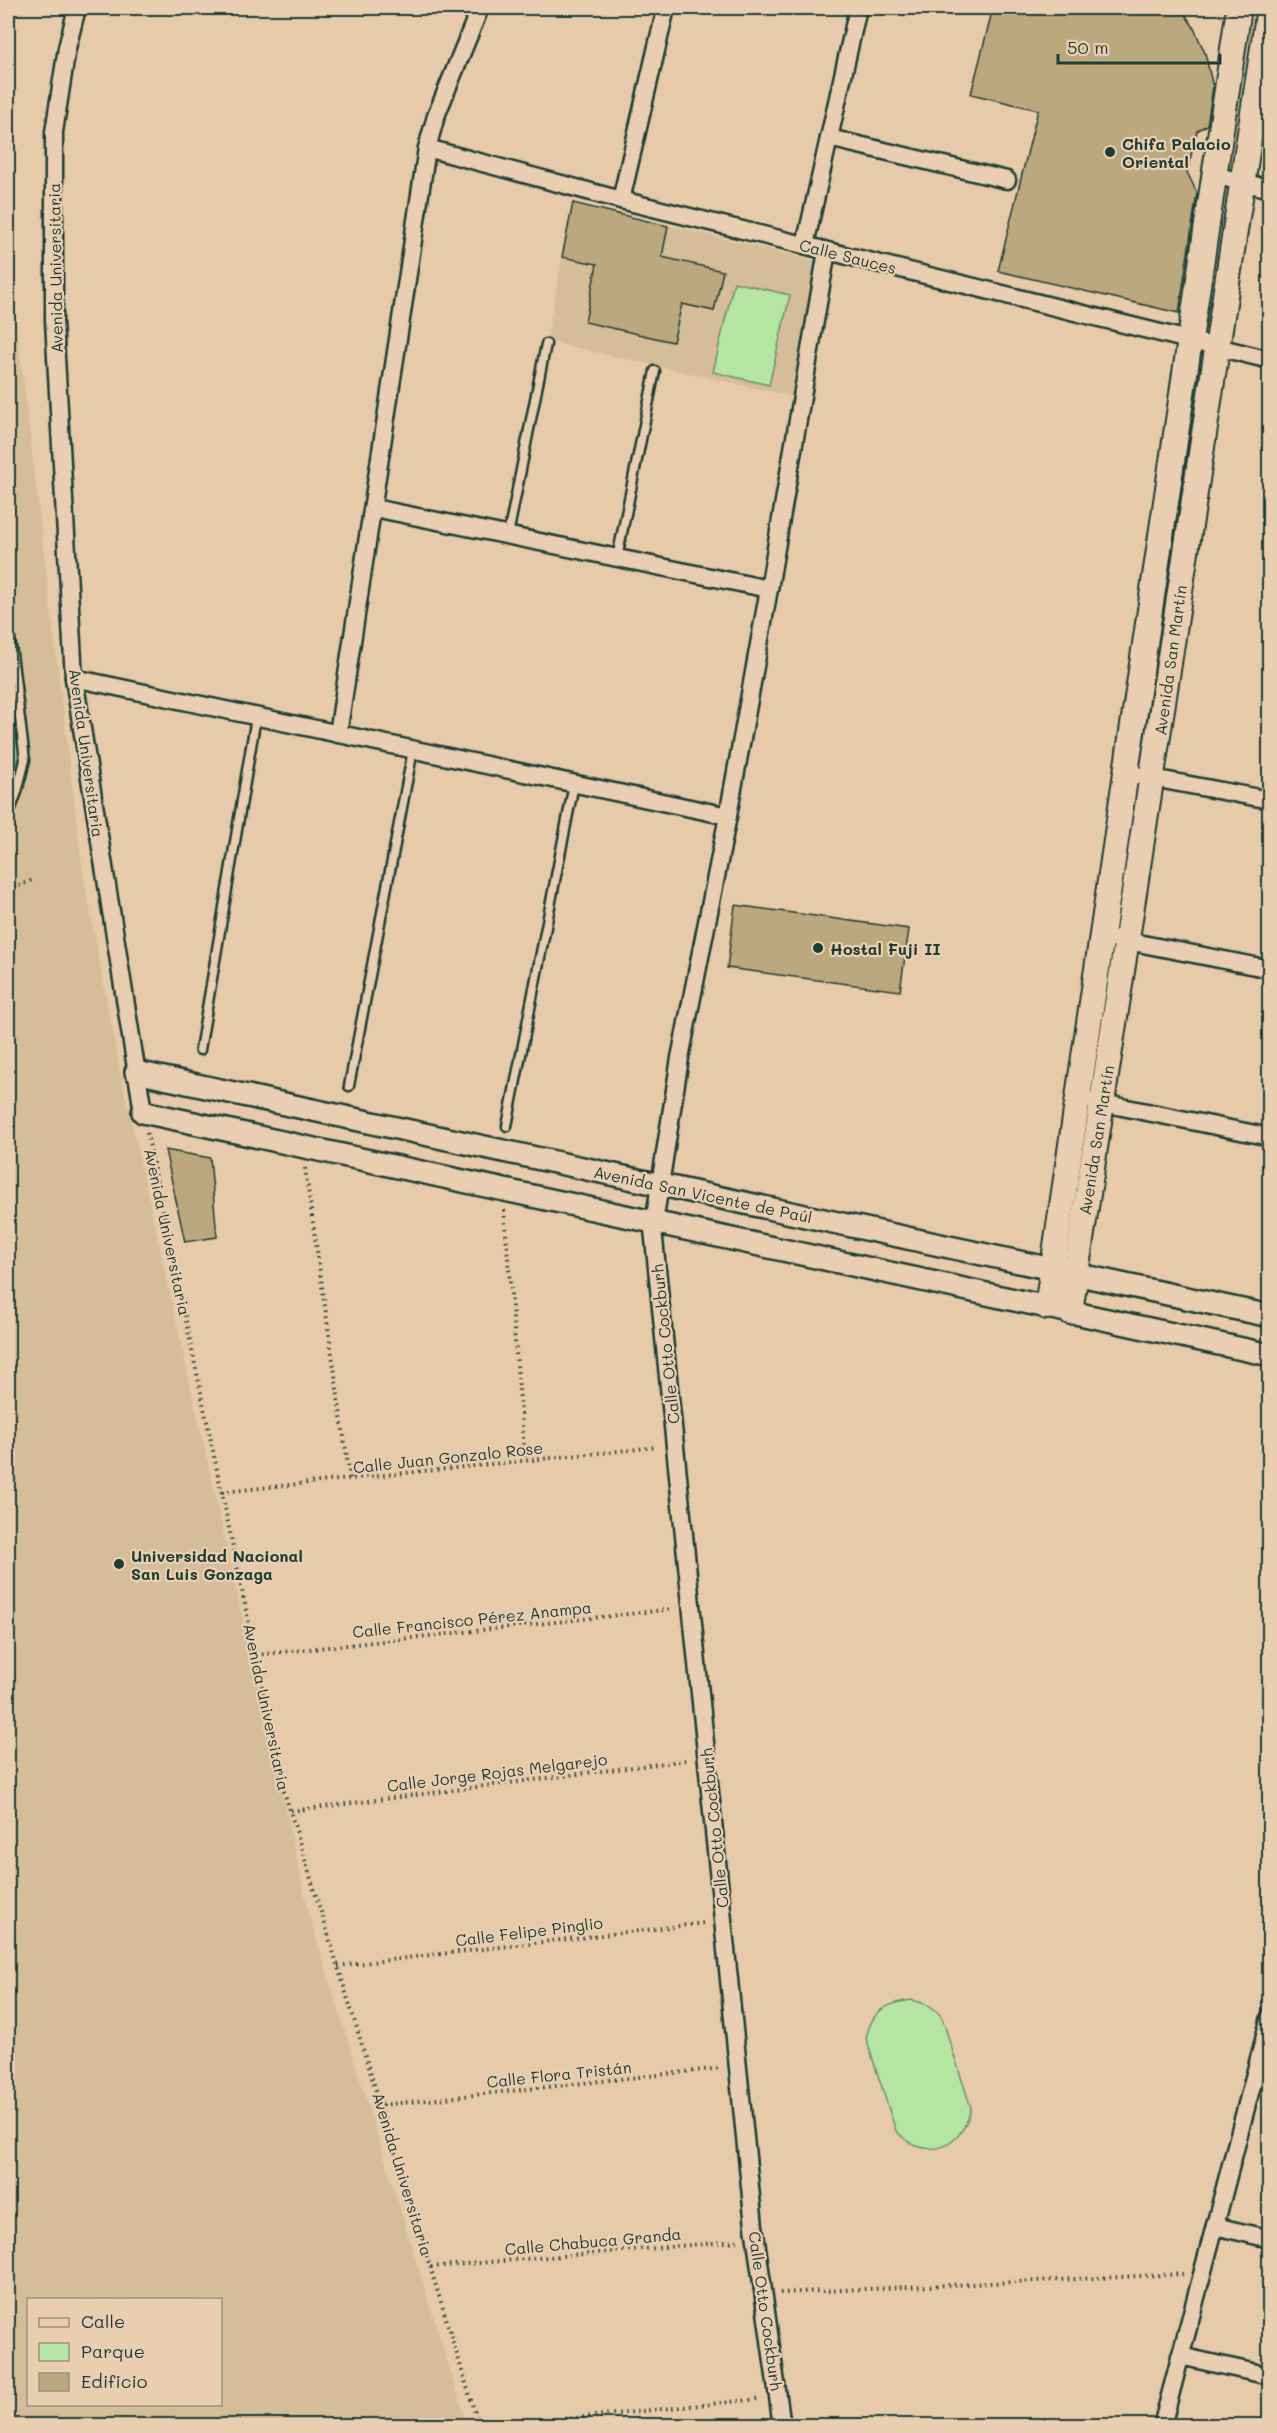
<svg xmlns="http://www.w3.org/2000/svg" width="1277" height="2433" font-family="Mali,sans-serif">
	<rect width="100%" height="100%" fill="#e6caa9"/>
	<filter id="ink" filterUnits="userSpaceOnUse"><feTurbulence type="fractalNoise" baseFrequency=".0167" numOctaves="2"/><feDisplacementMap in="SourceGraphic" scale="12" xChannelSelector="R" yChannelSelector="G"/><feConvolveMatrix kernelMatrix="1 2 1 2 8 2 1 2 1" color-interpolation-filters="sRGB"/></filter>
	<g filter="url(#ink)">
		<!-- built -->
		<g fill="#d5bd9a" fill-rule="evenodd">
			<path d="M573 203 817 261 791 396 546 341Z"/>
			<path d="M8 255 82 867 120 1071 310 1918 467 2425H8ZM28 2300H220V2404H28Z"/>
		</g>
		<!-- green -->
		<g fill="#b6e4a2" stroke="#6a906b" stroke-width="1.5">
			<path d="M734 282 790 295 769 385 713 372Z"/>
			<path d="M8 684 19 752 8 796Z"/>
			<path d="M911 2000C924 2003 935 2006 942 2018L971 2108C962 2149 927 2163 896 2131L866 2038C872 2011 884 2004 911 2000Z"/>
		</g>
		<!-- building -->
		<g fill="#bba87e" stroke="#1f3d34" stroke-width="1.5">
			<path d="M993 8H1181L1193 26 1205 53 1213 87 1207 125 1197 131 1187 172 1197 193 1179 313 998 271 1038 110 971 94Z"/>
			<path d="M573 203 668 226 662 257 723 271 714 311 682 304 673 342 585 322 597 264 562 257Z"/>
			<path d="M735 905 909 929 900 991 727 968Z"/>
			<path d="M165 1150 210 1158 217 1237 185 1242Z"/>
		</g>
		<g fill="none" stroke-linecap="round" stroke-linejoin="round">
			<defs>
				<g id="service">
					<path d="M508 535 546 344"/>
					<path d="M617 558 655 371"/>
					<path d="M8 621 25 760 17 792 8 817"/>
					<path d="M200 1050 256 717"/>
					<path d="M349 1086 413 750"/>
					<path d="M507 1126 574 784"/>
				</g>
				<g id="minor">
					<path d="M77 8 67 48 54 132V321L74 678 143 1112"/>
					<path d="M858 8 829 138 1007 180"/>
					<path d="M427 148 621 200 1270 360"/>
					<path d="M1214 175 1270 189"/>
					<path d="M621 200 666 8"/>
					<path d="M805 245 829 138"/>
					<path d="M374 508 769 589"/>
					<path d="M74 678 728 816"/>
					<path d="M338 734 427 148 436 116 480 8"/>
					<path d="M1126 773 1270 800"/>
					<path d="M1102 936 1270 969"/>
					<path d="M1078 1098 1270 1137"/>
					<path d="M1215 2226 1270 2239"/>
					<path d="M1180 2356 1270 2376"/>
					<path d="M782 2426 754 2226 653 1229 680 1058 728 816 769 589 827 251"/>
					<path d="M1162 2426 1270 2017"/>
				</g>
				<g id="tertiary">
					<path d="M136 1072 1270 1316"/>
					<path d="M143 1112 1270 1355"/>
				</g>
				<g id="secondary">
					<path d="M1047 1307 1239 8"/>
					<path d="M1070 1312 1269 8"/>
				</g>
			</defs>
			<!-- service casing -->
			<use href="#service" stroke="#1f3d34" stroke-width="13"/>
			<!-- minor casing -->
			<use href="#minor" stroke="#1f3d34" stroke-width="21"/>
			<!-- tertiary casing -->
			<use href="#tertiary" stroke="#1f3d34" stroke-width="26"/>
			<!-- secondary casing -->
			<use href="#secondary" stroke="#1f3d34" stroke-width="28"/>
			<!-- path -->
			<g stroke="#1f3d34" stroke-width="4" stroke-dasharray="1.5 4.5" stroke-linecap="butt">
				<path d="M8 891 32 880"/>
				<path d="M147 1133 283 1788 479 2426"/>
				<path d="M305 1168 350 1479"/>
				<path d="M504 1210 525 1461"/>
				<path d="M222 1492 657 1447"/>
				<path d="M256 1655 673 1609"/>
				<path d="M291 1811 688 1760"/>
				<path d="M338 1966 705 1923"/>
				<path d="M382 2105 721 2068"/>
				<path d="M431 2267 738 2241"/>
				<path d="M780 2293 1183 2274"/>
				<path d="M499 2426 759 2399"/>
			</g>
			<!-- service -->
			<use href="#service" stroke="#eaceb1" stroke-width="8"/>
			<!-- minor -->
			<use href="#minor" stroke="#eaceb1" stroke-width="16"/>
			<!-- tertiary -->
			<use href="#tertiary" stroke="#eaceb1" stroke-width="21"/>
			<!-- secondary -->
			<use href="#secondary" stroke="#eaceb1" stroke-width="24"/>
		</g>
	</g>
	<!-- markers -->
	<g fill="#1f3d34" stroke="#eaceb1" stroke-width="2">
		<circle cx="1110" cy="152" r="6"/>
		<circle cx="818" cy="948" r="6"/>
		<circle cx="119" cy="1564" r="6"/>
	</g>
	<g text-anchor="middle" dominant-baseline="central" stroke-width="4.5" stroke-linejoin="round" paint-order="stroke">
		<!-- poi labels -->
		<g font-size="16" font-weight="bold" fill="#1f3d34" stroke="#eaceb1" text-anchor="start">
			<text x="1122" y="143">Chifa Palacio<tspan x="1122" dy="18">Oriental</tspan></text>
			<text x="830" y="948">Hostal Fuji II</text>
			<text x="131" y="1555">Universidad Nacional<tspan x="131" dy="18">San Luis Gonzaga</tspan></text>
		</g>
		<!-- street labels -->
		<g font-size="16" fill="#1f3d34" stroke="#eaceb1">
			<text transform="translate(848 256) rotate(14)">Calle Sauces</text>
			<text transform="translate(55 268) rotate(-91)">Avenida Universitaria</text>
			<text transform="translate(1170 660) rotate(-82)">Avenida San Martín</text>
			<text transform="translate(87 753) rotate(82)">Avenida Universitaria</text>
			<text transform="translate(1096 1140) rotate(-81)">Avenida San Martín</text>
			<text transform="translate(703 1194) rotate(12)">Avenida San Vicente de Paúl</text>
			<text transform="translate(168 1232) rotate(78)">Avenida Universitaria</text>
			<text transform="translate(665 1344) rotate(-96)">Calle Otto Cockburh</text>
			<text transform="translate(448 1457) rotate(-6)">Calle Juan Gonzalo Rose</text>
			<text transform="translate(472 1619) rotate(-6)">Calle Francisco Pérez Anampa</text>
			<text transform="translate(267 1707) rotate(78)">Avenida Universitaria</text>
			<text transform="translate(497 1772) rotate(-7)">Calle Jorge Rojas Melgarejo</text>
			<text transform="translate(714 1828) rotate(-96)">Calle Otto Cockburh</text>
			<text transform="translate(529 1931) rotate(-7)">Calle Felipe Pinglio</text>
			<text transform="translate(559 2074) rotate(-6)">Calle Flora Tristán</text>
			<text transform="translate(403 2174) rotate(73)">Avenida Universitaria</text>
			<text transform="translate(593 2241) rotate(-5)">Calle Chabuca Granda</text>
			<text transform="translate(766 2311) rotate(82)">Calle Otto Cockburh</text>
		</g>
	</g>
	<!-- margin -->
	<rect width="1277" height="2433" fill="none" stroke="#eaceb1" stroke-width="30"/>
	<rect x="15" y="15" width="1247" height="2403" fill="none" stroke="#1f3d34" stroke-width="2" filter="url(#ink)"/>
	<!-- legend -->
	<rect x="27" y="2298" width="195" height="108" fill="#eaceb1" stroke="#99947f" stroke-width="1.5"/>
	<rect x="39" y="2318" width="30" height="9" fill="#eaceb1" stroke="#99947f" stroke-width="1.5"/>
	<text x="81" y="2328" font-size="18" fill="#1f3d34">Calle</text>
	<rect x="39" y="2343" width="30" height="18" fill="#b6e4a2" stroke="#99947f" stroke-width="1.5"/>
	<text x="81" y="2358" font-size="18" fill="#1f3d34">Parque</text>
	<rect x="39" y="2373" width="30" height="18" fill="#bba87e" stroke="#99947f" stroke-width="1.5"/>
	<text x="81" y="2388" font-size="18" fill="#1f3d34">Edificio</text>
	<!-- scale -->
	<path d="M1058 54v9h162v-9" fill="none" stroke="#1f3d34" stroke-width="3"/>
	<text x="1067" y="54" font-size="18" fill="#1f3d34" stroke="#eaceb1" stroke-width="4.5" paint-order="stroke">50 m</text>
</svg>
